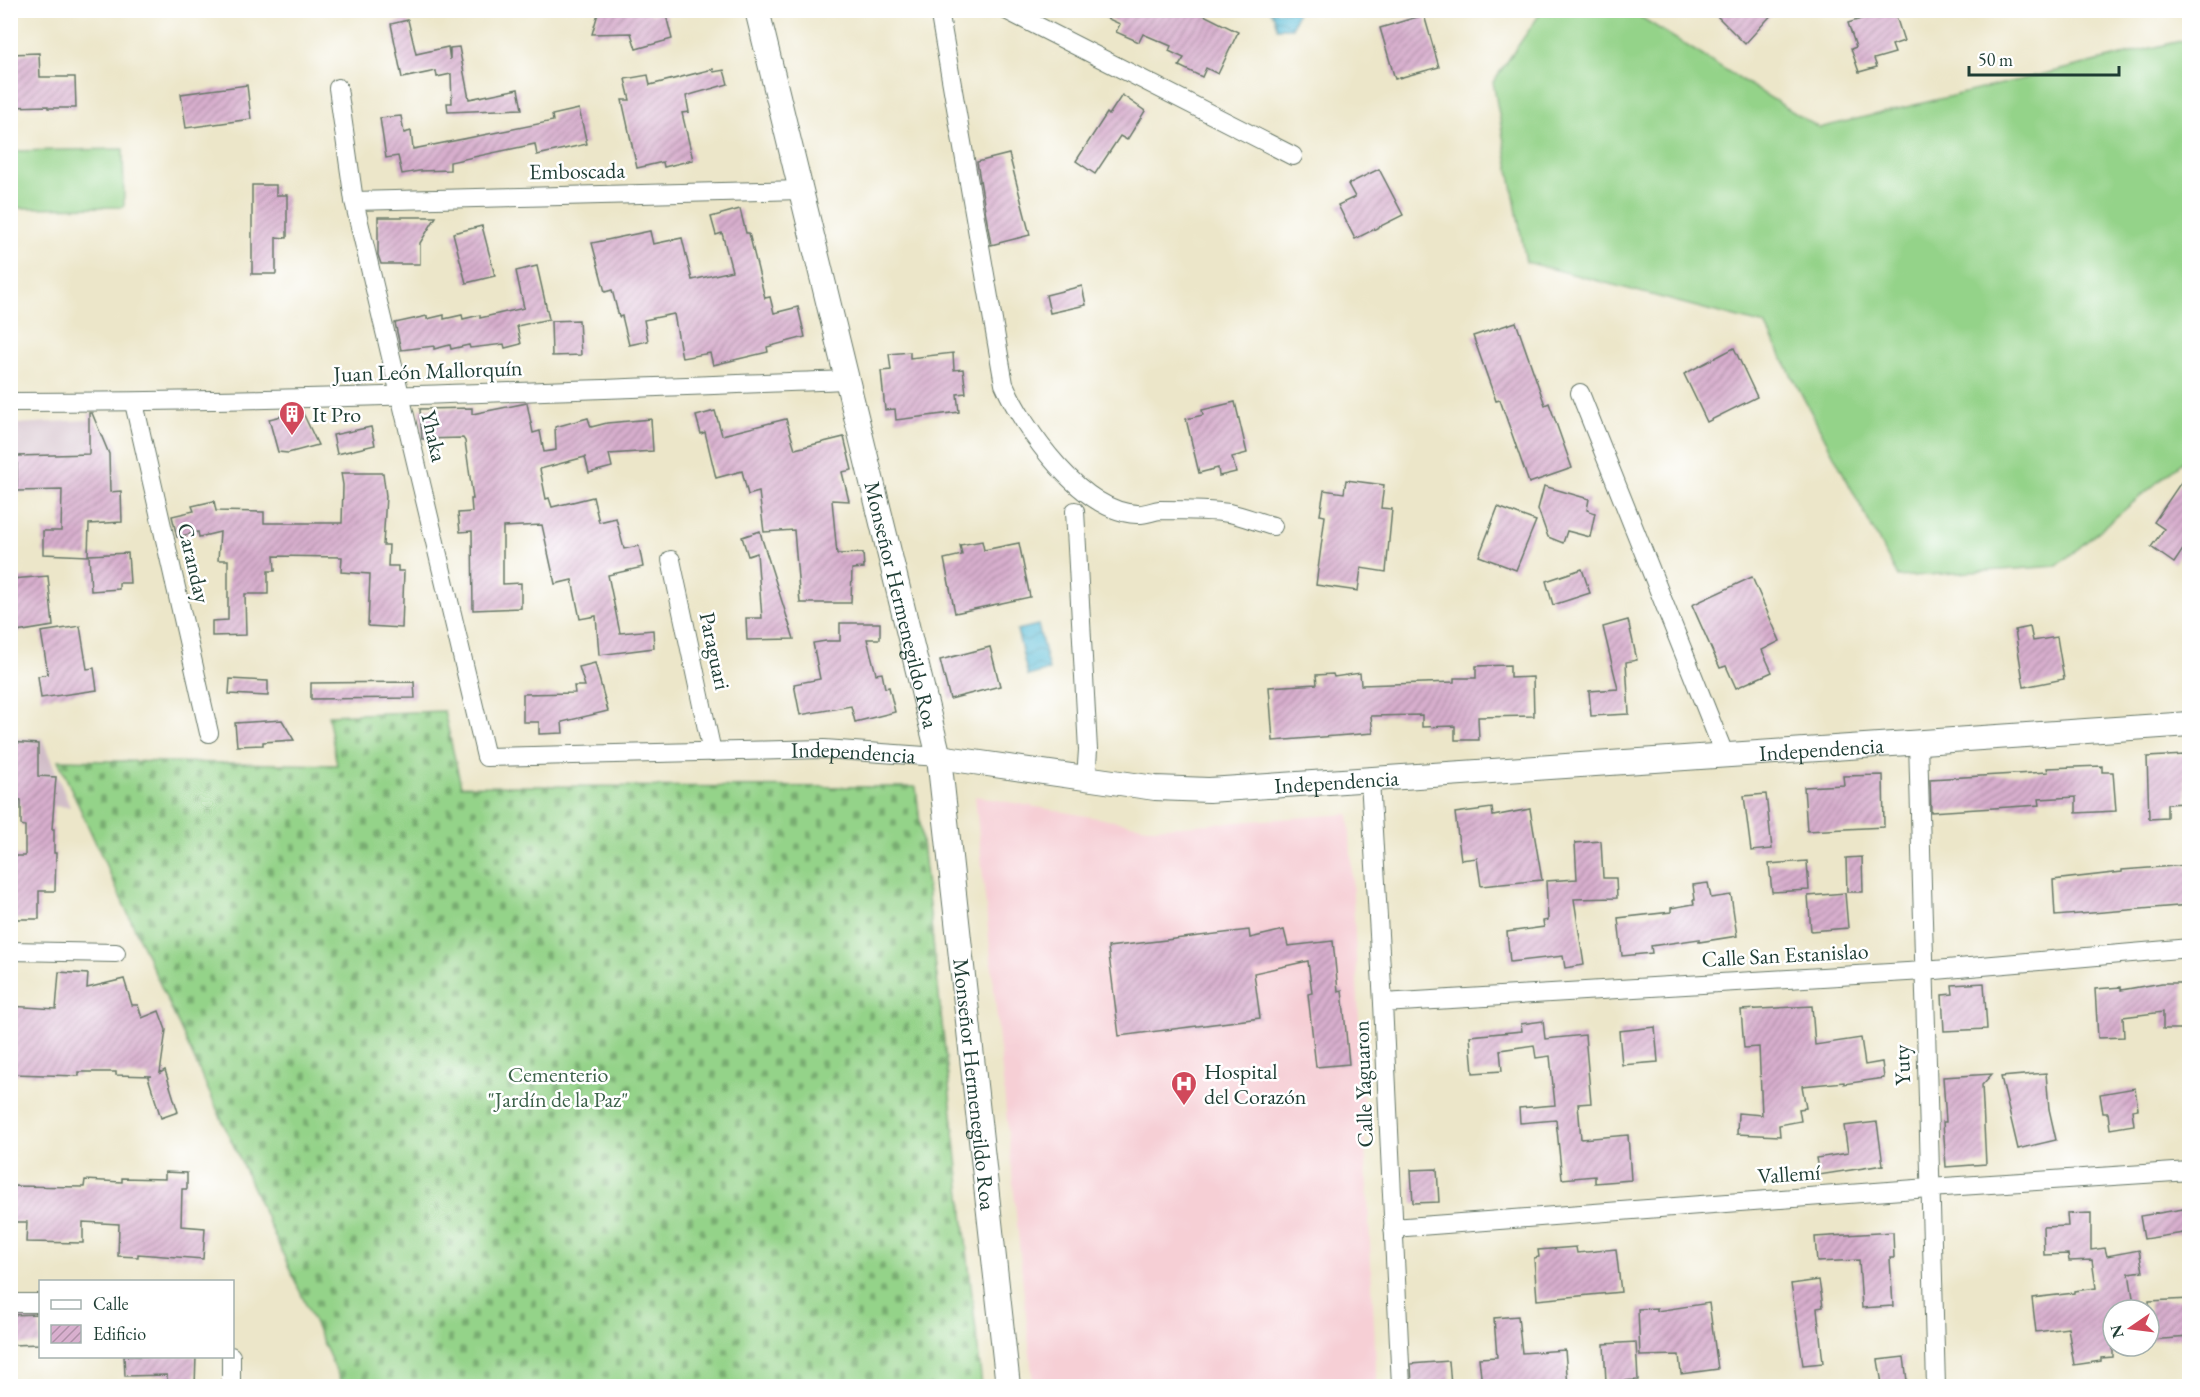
<svg xmlns="http://www.w3.org/2000/svg" width="2200" height="1397" font-family="'EB Garamond',serif">
	<defs>
		<pattern id="cemetery-stones" width="16" height="16" patternUnits="userSpaceOnUse" patternTransform="scale(1.5)"><rect width="16" height="16" fill="#94d389"/><path d="M2 7V4a2 2 0 0 1 4 0v3zM10 15v-3a2 2 0 0 1 4 0v3z" fill="#78ac71"/></pattern>
		<pattern id="water-waves" width="16" height="10" patternUnits="userSpaceOnUse" patternTransform="scale(1.5)"><rect width="16" height="10" fill="#57bbd5"/><path d="M0 5q4-4 8 0t8 0" fill="none" stroke="#4799ae"/></pattern>
		<pattern id="building-hatch" width="6" height="6" patternUnits="userSpaceOnUse" patternTransform="scale(1.5)"><rect width="6" height="6" fill="#d8afce"/><path d="M-1 1l2-2M0 6l6-6M5 7l2-2" fill="none" stroke="#af90a8"/></pattern>
	</defs>
	<rect width="100%" height="100%" fill="#fff"/>
	<filter id="ink" filterUnits="userSpaceOnUse"><feTurbulence type="fractalNoise" baseFrequency=".0167" numOctaves="2"/><feDisplacementMap in="SourceGraphic" scale="12" xChannelSelector="R" yChannelSelector="G"/><feConvolveMatrix kernelMatrix="1 2 1 2 8 2 1 2 1" color-interpolation-filters="sRGB"/></filter>
	<filter id="wash" filterUnits="userSpaceOnUse"><feTurbulence type="fractalNoise" baseFrequency=".008" numOctaves="4" result="noise"/><feDisplacementMap in="SourceGraphic" scale="24" xChannelSelector="R" yChannelSelector="G"/><feGaussianBlur stdDeviation="1.35" result="paint"/><feColorMatrix in="noise" values="0 0 0 0 0 0 0 0 0 0 0 0 0 0 0 0 0 1.4 0 .05"/><feComposite in="paint" operator="in"/></filter>
	<g filter="url(#wash)">
		<rect width="100%" height="100%" fill="#ece6c9"/>
		<!-- built -->
		<path fill="#f6cfd5" d="M975 796 1153 828 1349 814 1377 1386H1033Z"/>
		<!-- industrial -->
		<g fill="#d1bdc8">
			<path d="M87 420 112 435 118 446 120 491 11 493V431L16 424Z"/>
			<path d="M11 738H42L70 807 11 804Z"/>
		</g>
		<!-- cemetery -->
		<path fill="url(#cemetery-stones)" stroke="#5a885e" stroke-width="1.5" d="M444 711 461 786 916 787 982 1386H343L58 760 337 765 328 715Z"/>
		<!-- pitch -->
		<g fill="#94d389" stroke="#5a885e" stroke-width="1.5">
			<path d="M1542 11H1631L1819 128 2189 39V456L2057 566 1898 577 1765 325 1526 262 1493 82Z"/>
			<path d="M123 149 124 207 11 208V151Z"/>
		</g>
		<!-- water -->
		<g fill="url(#water-waves)" stroke="#3b7c84" stroke-width="1.5">
			<path d="M1270 11H1297L1292 28H1277L1274 16Z"/>
			<path d="M1038 625 1049 670 1028 676 1017 630Z"/>
		</g>
		<g id="blocks">
			<!-- building -->
			<g fill="url(#building-hatch)">
				<path d="M599 10H649L650 15 665 11 672 39 636 49 631 33 592 34Z"/>
				<path d="M1089 10H1194L1238 32 1218 74 1206 68 1202 77 1179 66 1184 58 1169 51 1171 46 1143 34 1139 42 1116 32 1120 24Z"/>
				<path d="M1711 10H1776L1745 44Z"/>
				<path d="M1889 10H1894L1904 41 1892 45 1895 53 1874 59 1877 67 1859 72 1851 49 1856 47 1848 23Z"/>
				<path d="M1424 15 1439 67 1395 79 1380 28Z"/>
				<path d="M408 20 416 54 448 47 450 60V48L459 47 469 99 518 89 522 109 448 112 447 103H452L451 74 437 77 436 71 402 78 391 24Z"/>
				<path d="M39 53 40 77H75L76 108H48V106L10 107V54Z"/>
				<path d="M713 69 714 72 724 70 728 84 686 96 689 112 682 113 693 160 664 167 663 162 637 168 622 100H630L625 79 648 75 650 85Z"/>
				<path d="M247 85 251 119 186 128 181 94Z"/>
				<path d="M1122 95 1145 111 1127 140 1120 136 1095 174 1076 161 1107 113 1109 115Z"/>
				<path d="M579 109 587 144 537 155 535 144 450 162V170L419 171 402 174 398 156 386 158 380 118 401 116 404 133 411 131 413 149 553 121 552 115Z"/>
				<path d="M1009 154 1030 235 991 245 977 162Z"/>
				<path d="M1379 169 1403 215 1355 239 1338 205 1355 197 1348 184Z"/>
				<path d="M252 185H276V195H287V238L276 237V274H252Z"/>
				<path d="M740 209 746 233H749L765 298 770 297 774 313 798 307 805 337 767 347 768 352 713 365 710 353 682 358 674 314 644 320 648 341 629 345 622 316 619 317 612 290 605 292 592 243 650 231 653 244 682 238 692 280 732 271 722 233 716 235 711 217Z"/>
				<path d="M378 217H436L420 243V264H381L378 255Z"/>
				<path d="M482 226 495 276 466 283 453 233Z"/>
				<path d="M537 266 549 319 517 326 521 344 505 348 504 344 470 348 469 345 451 349 450 345 434 349V346L401 350 395 323 427 316V319L444 315V319L462 315 463 319 480 315V318L524 308 516 271Z"/>
				<path d="M1082 286 1086 305 1050 313 1046 295Z"/>
				<path d="M579 320 581 355 552 356 551 321Z"/>
				<path d="M1516 322 1545 405 1549 403 1572 468 1529 483 1500 400 1496 401 1473 336Z"/>
				<path d="M1734 348 1757 397 1707 422 1684 374Z"/>
				<path d="M910 352V358L953 353 954 370 963 369 966 393 957 394 959 412 896 420 895 409 885 410 881 371 891 370 889 354Z"/>
				<path d="M1235 402 1247 453 1232 457 1236 472 1219 476 1218 468 1199 473 1186 419 1203 415 1202 410Z"/>
				<path d="M527 403 533 433 540 431 544 452 556 450 555 427 588 418 591 427 607 423 651 419 653 451 609 454 612 467 589 473 585 457 540 469 546 499 549 498 552 507 593 497 599 522 616 518 624 549 639 546 643 567 608 575 620 633 653 630 654 648 599 655 596 616 580 619 572 580 555 584 542 525 503 527V584L521 583V608L473 610 472 531 460 532 458 513 472 512 471 499H473L465 441 463 438 422 439 420 409 472 408V414Z"/>
				<path d="M302 411 318 445 288 453 278 452 269 419Z"/>
				<path d="M715 411 722 435 786 419 795 449 844 437 852 470 842 472 849 501 832 500 837 554 863 553 864 568 852 569 851 603H800L794 530 764 532 759 492 748 495 742 471 716 478 705 432 701 434 696 416Z"/>
				<path d="M89 413H92L109 454 110 492 121 491 122 522 89 524 88 556 43 554V531H61L62 490 17 491V456L89 454Z"/>
				<path d="M371 427 375 445 337 454 333 435Z"/>
				<path d="M2190 469V539L2174 563 2151 547 2164 529 2154 522Z"/>
				<path d="M341 473H383L386 496 383 545H389L388 566H398V571H404L402 628 368 626 370 574 341 572 342 557 274 556 275 571H268V594H245L246 635 212 636V621L228 620V560H218L220 532 199 537 198 532 177 537 172 516 194 511 192 506 214 501 216 511 264 512V523H342L343 485Z"/>
				<path d="M1346 480 1384 485 1381 508 1392 509 1386 572 1361 568 1358 591 1316 585 1325 516 1320 515 1324 490 1344 493Z"/>
				<path d="M1544 486 1589 499 1587 510 1595 513 1590 537 1567 531 1563 543 1548 537 1538 509Z"/>
				<path d="M1498 507 1536 521 1516 570 1479 556Z"/>
				<path d="M760 531 762 539 794 639 747 640 746 618H762L757 553 748 556 742 537Z"/>
				<path d="M982 541 984 550 1019 543 1030 597 955 613 944 559 962 555 960 545Z"/>
				<path d="M128 553 130 583H119V589L91 591 89 555Z"/>
				<path d="M1582 569 1590 593 1553 605 1546 581Z"/>
				<path d="M48 576 53 626 10 633V616L14 615 11 579Z"/>
				<path d="M1752 577 1780 641 1762 650 1772 672 1736 688 1726 666 1720 668 1692 605Z"/>
				<path d="M1628 620 1637 660 1626 662 1629 714 1591 716 1589 691 1618 689 1603 627Z"/>
				<path d="M840 623H880V639H867L876 674 882 673 885 688 889 687 895 712 855 722 851 706 800 715 794 684 820 679 813 643 826 641H840Z"/>
				<path d="M80 626 87 669 94 668 97 690 41 698 38 676 48 674 41 632Z"/>
				<path d="M2030 627 2033 641 2057 637 2064 679 2024 687 2015 630Z"/>
				<path d="M990 647 1000 686 950 699 940 660Z"/>
				<path d="M595 663 608 711 562 722 563 733 539 734V722H523V694L575 693 574 686H585L579 667Z"/>
				<path d="M1510 665V678L1533 677 1534 716 1478 717 1479 740H1455V726L1422 727V715L1371 716 1373 733 1273 741 1269 687 1317 684 1316 675 1333 674 1334 677 1360 673 1361 685 1454 682V678H1476V666Z"/>
				<path d="M230 679 268 681V696L229 694Z"/>
				<path d="M414 682 415 698 311 699V683Z"/>
				<path d="M282 720 294 740 263 742V745L237 746 235 723Z"/>
				<path d="M10 742 38 744V776L56 777 52 829H54V853H56L55 891H39V919H10V856H25V826L21 825V800L10 799Z"/>
				<path d="M2185 755 2186 803 2167 804V818L2149 819 2147 757Z"/>
				<path d="M2102 766V772H2113L2116 811 2076 813V797L2039 799 2040 805 1931 812 1930 779 2048 772 2047 768Z"/>
				<path d="M1883 775 1884 827 1807 831 1804 787 1844 785 1843 776Z"/>
				<path d="M1766 794 1772 849 1751 851 1744 796Z"/>
				<path d="M1492 808 1493 816 1530 809 1542 880 1481 886 1477 858 1461 860 1455 813Z"/>
				<path d="M1601 841 1603 878H1616L1617 898 1574 899 1584 965 1565 968 1563 956 1510 962 1507 932 1544 927 1543 921 1548 920 1546 881 1577 879 1575 843Z"/>
				<path d="M1862 857 1863 892H1847L1846 858Z"/>
				<path d="M1807 861 1809 890 1772 892 1769 864Z"/>
				<path d="M2188 865 2190 905 2055 916 2053 880 2122 872V870Z"/>
				<path d="M1708 883 1711 898 1731 895 1737 936 1699 942V939L1651 946 1652 953 1622 956 1618 918 1671 912V908L1694 904 1693 900H1695L1693 885Z"/>
				<path d="M1845 893 1848 928 1811 931 1808 896Z"/>
				<path d="M1249 930 1250 938 1284 930 1288 946 1333 941 1338 991 1342 990 1349 1064 1316 1067 1308 994 1312 993 1308 961 1254 973 1260 1018 1119 1036 1108 947Z"/>
				<path d="M59 972 88 974 87 988 124 979 132 1005H138L142 1018 159 1011 166 1030 160 1073 165 1070 178 1112 161 1118 148 1077 152 1076 116 1075V1072H79V1076L13 1074 14 1029H10V1006L56 1009Z"/>
				<path d="M1984 983 1987 1029 1944 1031 1942 995 1953 994 1952 985Z"/>
				<path d="M2162 983H2183L2184 1029H2163V1012L2123 1017 2124 1037 2098 1038 2095 989 2121 987V990Z"/>
				<path d="M1812 1006 1815 1045 1861 1038 1865 1065 1882 1062 1884 1078 1844 1084V1082L1802 1086 1806 1108 1799 1109 1801 1121 1779 1125 1780 1136 1737 1134 1738 1113 1762 1115 1759 1047 1744 1048 1741 1010Z"/>
				<path d="M1543 1021 1545 1039 1585 1035 1591 1103 1578 1104 1581 1139 1628 1135 1631 1180 1595 1183V1176L1562 1179 1556 1120 1520 1123 1519 1108 1555 1105 1550 1056 1536 1058 1534 1045 1500 1050 1502 1071 1473 1073 1470 1036 1522 1031 1521 1024Z"/>
				<path d="M1655 1027 1658 1062 1622 1065 1619 1031Z"/>
				<path d="M2046 1073 2049 1109 2056 1140 2018 1149 2001 1077Z"/>
				<path d="M1992 1074 1982 1085 1986 1164 1946 1167 1943 1122H1946L1943 1077Z"/>
				<path d="M2135 1088 2138 1109 2132 1110 2134 1125 2110 1129 2108 1113H2103L2100 1094Z"/>
				<path d="M1877 1122 1883 1165 1819 1175 1816 1158 1848 1153 1844 1126Z"/>
				<path d="M1437 1169 1439 1202 1413 1203 1411 1170Z"/>
				<path d="M165 1172 187 1173V1189H182L181 1226 205 1228 203 1259 138 1254V1257L118 1256 119 1224 83 1222V1243L26 1242 27 1222H10V1186L84 1187 85 1180 122 1182V1178L165 1179Z"/>
				<path d="M2190 1208V1232L2144 1239 2140 1216Z"/>
				<path d="M2091 1213V1250L2105 1248 2107 1256 2139 1250 2143 1271 2129 1273 2135 1310H2113V1357L2101 1358V1361L2074 1365 2068 1328 2036 1332 2032 1298 2074 1293V1291L2096 1288 2092 1260 2069 1261 2068 1254 2044 1255 2043 1227 2068 1226 2067 1214Z"/>
				<path d="M1893 1232 1894 1258H1890L1893 1306 1862 1308 1859 1260 1817 1262 1815 1237Z"/>
				<path d="M1576 1247 1577 1253 1616 1249 1621 1292 1537 1300 1534 1258 1539 1257 1538 1250Z"/>
				<path d="M1819 1280 1823 1307 1817 1308 1823 1363 1803 1365 1791 1284Z"/>
				<path d="M2190 1299V1337L2149 1340V1301Z"/>
				<path d="M1709 1303 1718 1369 1681 1374 1679 1355 1640 1356 1638 1309 1657 1308V1311Z"/>
				<path d="M39 1314 40 1344 12 1345 10 1315Z"/>
				<path d="M1518 1316 1522 1353 1565 1350 1568 1386H1482L1479 1358 1497 1357 1494 1318Z"/>
				<path d="M1636 1342 1638 1380 1606 1382 1604 1344Z"/>
				<path d="M124 1356H196L195 1386H167V1375L125 1376Z"/>
				<path d="M1904 1357 1907 1381 1882 1384 1878 1360Z"/>
				<path d="M1449 1361 1451 1386H1412L1411 1364Z"/>
			</g>
		</g>
	</g>
	<g filter="url(#ink)">
		<use href="#blocks" fill-opacity="0" stroke="#677868" stroke-width="1.5"/>
		<g fill="none" stroke-linecap="round" stroke-linejoin="round">
			<defs>
				<g id="minor">
					<path d="M939 10 1004 384C1024 430 1082 512 1137 514 1144 515 1152 511 1160 510 1179 510 1210 510 1229 513 1243 516 1258 522 1273 526"/>
					<path d="M1006 10 1293 156"/>
					<path id="s1" d="M338 88 354 201 486 757 824 749 939 757"/>
					<path d="M354 201 801 190"/>
					<path d="M1580 393 1725 756"/>
					<path d="M10 402C290 402 568 390 847 380"/>
					<path d="M134 403 209 733"/>
					<path d="M1075 511 1088 750 1086 779"/>
					<path d="M671 560 712 752"/>
					<path d="M1918 742 1936 1386"/>
					<path d="M1370 780 1383 1003 1401 1386"/>
					<path d="M10 951 116 953"/>
					<path d="M1383 1003 1924 971 2190 948"/>
					<path d="M1393 1228 1929 1188 2190 1171"/>
					<path d="M10 1303H40"/>
					<path d="M231 1386V1356"/>
				</g>
				<g id="tertiary">
					<path id="s2" d="M757 10 939 757 1008 1386"/>
					<path id="s3" d="M939 757 1155 788 1209 790 2190 724"/>
				</g>
			</defs>
			<!-- minor casing -->
			<use href="#minor" stroke="#677868" stroke-width="20"/>
			<!-- tertiary casing -->
			<use href="#tertiary" stroke="#677868" stroke-width="26"/>
			<!-- minor -->
			<use href="#minor" stroke="#fff" stroke-width="18"/>
			<!-- tertiary -->
			<use href="#tertiary" stroke="#fff" stroke-width="24"/>
		</g>
	</g>
	<!-- icons -->
	<defs>
		<symbol id="building-pin" viewBox="-11 -11 22 30"><path d="M0 17L-7.5 6A9.5 9.5 0 1 1 7.5 6Z" fill="#d1495b" stroke="#fff"/><path d="M-4-6H4V6H1V3H-1V6H-4ZM-2.5-4.3h1.7v1.8h-1.7ZM.8-4.3h1.7v1.8H.8ZM-2.5-1h1.7V.8h-1.7ZM.8-1h1.7V.8H.8Z" fill="#fff"/></symbol>
		<symbol id="hospital-pin" viewBox="-11 -11 22 30"><path d="M0 17L-7.5 6A9.5 9.5 0 1 1 7.5 6Z" fill="#d1495b" stroke="#fff"/><path d="M-5-5h3v3.5h4V-5h3V5h-3V1.5h-4V5h-3Z" fill="#fff"/></symbol>
	</defs>
	<g fill-rule="evenodd">
		<use href="#building-pin" x="277" y="399" width="30" height="40"/>
		<use href="#hospital-pin" x="1169" y="1069" width="30" height="40"/>
	</g>
	<g text-anchor="middle" dominant-baseline="central" stroke-width="5" stroke-linejoin="round" paint-order="stroke">
		<!-- street labels -->
		<g font-size="22" fill="#1f3d34" stroke="#fff">
			<text transform="translate(577 171) rotate(-1)">Emboscada</text>
			<text transform="translate(428 371) rotate(-2)">Juan León Mallorquín</text>
			<text transform="translate(434 436) rotate(77)">Yhaka</text>
			<text transform="translate(194 563) rotate(77)">Caranday</text>
			<text stroke="none"><textPath href="#s2" startOffset="612">Monseñor Hermenegildo Roa</textPath></text>
			<text transform="translate(715 651) rotate(78)">Paraguari</text>
			<text stroke="none"><textPath href="#s3" startOffset="886">Independencia</textPath></text>
			<text stroke="none"><textPath href="#s1" startOffset="1053">Independencia</textPath></text>
			<text stroke="none"><textPath href="#s3" startOffset="400">Independencia</textPath></text>
			<text transform="translate(1785 955) rotate(-3)">Calle San Estanislao</text>
			<text transform="translate(1902 1065) rotate(-92)">Yuty</text>
			<text stroke="none"><textPath href="#s2" startOffset="1098">Monseñor Hermenegildo Roa</textPath></text>
			<text transform="translate(1363 1084) rotate(-92)">Calle Yaguaron</text>
			<text transform="translate(1789 1174) rotate(-4)">Vallemí</text>
		</g>
		<!-- poi labels -->
		<g font-size="22" fill="#1f3d34" stroke="#fff" text-anchor="start">
			<text x="312" y="414">It Pro</text>
			<text x="1204" y="1071">Hospital<tspan x="1204" dy="25">del Corazón</tspan></text>
		</g>
		<!-- park labels -->
		<g font-size="22" fill="#3c6249" stroke="#fff">
			<text x="558" y="1074">Cementerio<tspan x="558" dy="25">"Jardín de la Paz"</tspan></text>
		</g>
	</g>
	<!-- margin -->
	<rect width="2200" height="1397" fill="none" stroke="#fff" stroke-width="36"/>
	<!-- legend -->
	<rect x="39" y="1280" width="195" height="78" fill="#ffffff" stroke="#a5b1ae" stroke-width="1.5"/>
	<rect x="51" y="1300" width="30" height="9" fill="#ffffff" stroke="#a5b1ae" stroke-width="1.5"/>
	<text x="93" y="1310" font-size="18" fill="#1f3d34">Calle</text>
	<rect x="51" y="1325" width="30" height="18" fill="url(#building-hatch)" stroke="#a5b1ae" stroke-width="1.5"/>
	<text x="93" y="1340" font-size="18" fill="#1f3d34">Edificio</text>
	<!-- north arrow -->
	<g transform="translate(2131 1328) rotate(256)"><circle r="28" fill="#ffffff" stroke="#a5b1ae" stroke-width="1.5"/>
	<path d="M0-4.5L10 22L0 15L-10 22Z" fill="#d1495b"/>
	<text y="-9" font-size="16" font-weight="bold" text-anchor="middle" fill="#1f3d34">N</text>
	</g>
	<!-- scale -->
	<path d="M1969 66v9h150v-9" fill="none" stroke="#1f3d34" stroke-width="3"/>
	<text x="1978" y="66" font-size="18" fill="#1f3d34" stroke="#ffffff" stroke-width="4.5" paint-order="stroke">50 m</text>
</svg>
